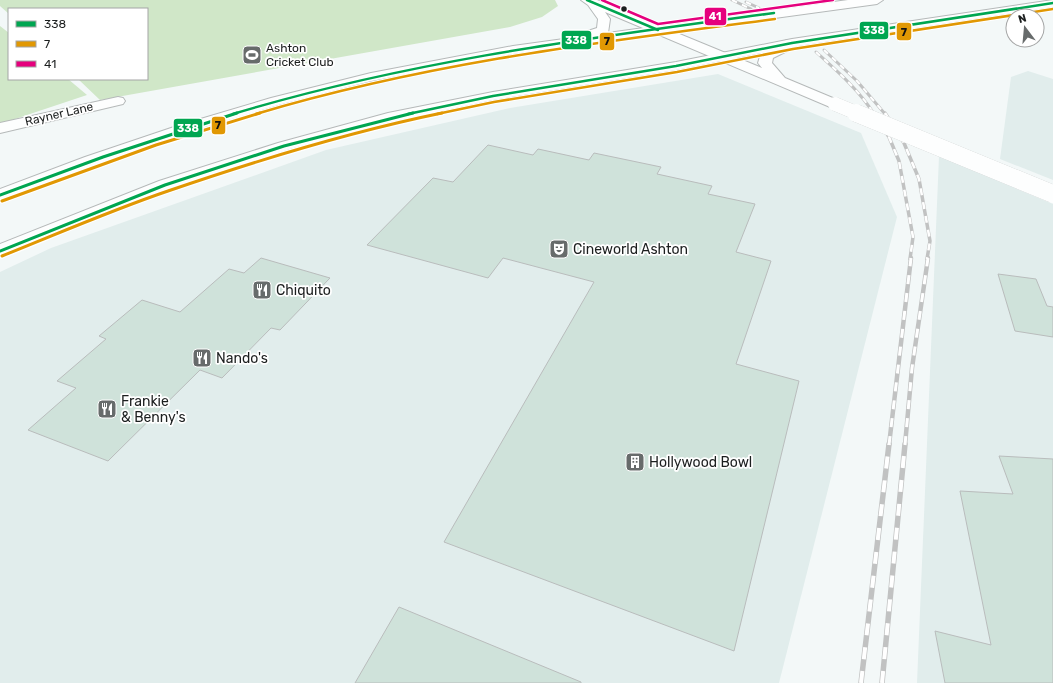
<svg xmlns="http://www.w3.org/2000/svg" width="1053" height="683" font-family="Rubik,sans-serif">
	<rect width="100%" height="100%" fill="#f3f8f8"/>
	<!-- built -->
	<g fill="#e1edec">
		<path d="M1028 71 1053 79V180L1000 159 1011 77Z"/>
		<path d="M718 74 861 133 897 217 779 683H0V272L51 248 326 150 510 108Z"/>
		<path d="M939 156 1053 204V683H917Z"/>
	</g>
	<!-- green -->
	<g fill="#d0e7c8">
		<path d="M0 0H555L558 6 542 17 510 27 100 100 78 79H147V9H9V14L0 6Z"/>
		<path d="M0 26 9 33V79H68L87 95 0 124Z"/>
	</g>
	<!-- building -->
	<g fill="#cfe2da" stroke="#b9bcbc">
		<path d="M488 145 533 155 538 149 589 160 594 153 661 167 657 174 712 186 708 194 755 204 736 252 771 261 736 364 799 381 734 651 444 542 594 282 503 258 488 278 367 245 433 178 453 182Z"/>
		<path d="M261 258 330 278 280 330 271 328 222 378 200 370 108 461 28 430 76 388 57 381 106 339 99 336 142 300 180 312 229 269 244 273Z"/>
		<path d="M998 274 1036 279 1047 306 1053 307V337L1015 331Z"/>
		<path d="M999 456 1053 459V683H945L935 631 991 645 960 491 1013 494Z"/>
		<path d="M399 607 581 682V683H355Z"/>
	</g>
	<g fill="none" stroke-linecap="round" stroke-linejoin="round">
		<defs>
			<g id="minor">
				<path d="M581 0H597L762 68 758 63 761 53 787 40H797L799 43 797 46 773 58 772 63 785 78 840 101 842 104 840 107H830L605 12 610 19 608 33 570 46H560L558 43 560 40 597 28 598 19 588 5Z"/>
				<path d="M118 97 123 98 125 101 123 104 0 133V123Z"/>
			</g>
			<g id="trunk">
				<path d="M848 0H883L877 4 513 54 371 81 282 104 188 132 0 200V189L85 157 177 126 271 98 371 73 513 46Z"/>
				<path d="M1053 0V7L792 47 676 70 493 100 390 122 290 149 171 189 0 257V244L159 181 278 143 388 113 493 92 676 62 792 39Z"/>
			</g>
		</defs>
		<!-- minor casing -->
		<use href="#minor" stroke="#b5b9b9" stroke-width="2"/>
		<!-- trunk casing -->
		<use href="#trunk" stroke="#b5b9b9" stroke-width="2"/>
		<!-- minor -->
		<use href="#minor" fill="#fdfefe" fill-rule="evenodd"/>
		<!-- trunk -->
		<use href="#trunk" fill="#fdfefe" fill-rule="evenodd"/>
		<defs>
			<g id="rail-far3">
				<path d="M732 0 751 9"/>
				<path d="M746 2 759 8"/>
				<path d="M824 50 857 81 885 114"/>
				<path d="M816 52C837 71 859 90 874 114"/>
			</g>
			<g id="rail-far2">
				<path d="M873 113 889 137 899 161 913 237 910 259"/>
				<path d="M885 113 904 143 919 179 930 241 927 259"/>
			</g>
			<g id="rail-far1">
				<path d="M889 445 911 258"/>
				<path d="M905 445 912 368 928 258"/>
			</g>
			<g id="rail">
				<path d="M861 683 889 444"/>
				<path d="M882 683 905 444"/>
			</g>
		</defs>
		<!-- rail-far3 casing -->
		<use href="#rail-far3" stroke="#c1c2c2" stroke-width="3"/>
		<!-- rail-far2 casing -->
		<use href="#rail-far2" stroke="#c1c2c2" stroke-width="3.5"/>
		<!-- rail-far1 casing -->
		<use href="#rail-far1" stroke="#c1c2c2" stroke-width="4.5"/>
		<!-- rail casing -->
		<use href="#rail" stroke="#c1c2c2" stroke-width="5.5"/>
		<!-- rail-far3 -->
		<use href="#rail-far3" stroke="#fff" stroke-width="2" stroke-dasharray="5.5" stroke-linecap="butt"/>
		<!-- rail-far2 -->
		<use href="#rail-far2" stroke="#fff" stroke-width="2.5" stroke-dasharray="7" stroke-linecap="butt"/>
		<!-- rail-far1 -->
		<use href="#rail-far1" stroke="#fff" stroke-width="3" stroke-dasharray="9" stroke-linecap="butt"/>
		<!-- rail -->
		<use href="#rail" stroke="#fff" stroke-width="4" stroke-dasharray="12" stroke-linecap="butt"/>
		<defs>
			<path id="minor-bridge-far1" d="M835 104 859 114"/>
			<path id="minor-bridge" d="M856 113 1053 194"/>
		</defs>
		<!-- minor-bridge-far1 casing -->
		<use href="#minor-bridge-far1" stroke="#b5b9b9" stroke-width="14" stroke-linecap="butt"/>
		<!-- minor-bridge casing -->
		<use href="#minor-bridge" stroke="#b5b9b9" stroke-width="18" stroke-linecap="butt"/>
		<!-- minor-bridge-far1 -->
		<use href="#minor-bridge-far1" stroke="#fdfefe" stroke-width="14"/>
		<!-- minor-bridge -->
		<use href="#minor-bridge" stroke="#fdfefe" stroke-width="18"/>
		<defs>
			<g id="bus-1-far1">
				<path d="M587 0 658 30"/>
				<path d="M233 114C412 60 590 38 774 13"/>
				<path d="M408 114 493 96 676 66 792 43 1053 3"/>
			</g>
			<g id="bus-1">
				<path d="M0 195 103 157 237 113"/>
				<path d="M0 251 165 185 284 146 413 113"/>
			</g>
			<g id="bus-2-far1">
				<path d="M256 114C426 63 600 42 775 19"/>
				<path d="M437 114 494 102 677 72 793 49 1053 9"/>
			</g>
			<g id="bus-2">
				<path d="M2 201 156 145 260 113"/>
				<path d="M2 256C57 234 112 210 168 191 258 160 349 132 442 113"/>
			</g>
			<path id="bus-3" d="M602 0 658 24 833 0"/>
		</defs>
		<!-- bus-1-far1 casing -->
		<use href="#bus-1-far1" stroke="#fff" stroke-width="4.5"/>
		<!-- bus-1 casing -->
		<use href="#bus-1" stroke="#fff" stroke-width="5.5"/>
		<!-- bus-2-far1 casing -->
		<use href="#bus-2-far1" stroke="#fff" stroke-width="4.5"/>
		<!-- bus-2 casing -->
		<use href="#bus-2" stroke="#fff" stroke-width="5.5"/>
		<!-- bus-3 casing -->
		<use href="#bus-3" stroke="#fff" stroke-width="4.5"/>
		<!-- bus-1-far1 -->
		<use href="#bus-1-far1" stroke="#00a651" stroke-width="2.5"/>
		<!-- bus-1 -->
		<use href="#bus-1" stroke="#00a651" stroke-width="3"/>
		<!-- bus-2-far1 -->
		<use href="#bus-2-far1" stroke="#e19803" stroke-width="2.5"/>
		<!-- bus-2 -->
		<use href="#bus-2" stroke="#e19803" stroke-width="3"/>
		<!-- bus-3 -->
		<use href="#bus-3" stroke="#e5007d" stroke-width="2.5"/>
	</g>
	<!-- icons -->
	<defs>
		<symbol id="stadium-square" viewBox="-11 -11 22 22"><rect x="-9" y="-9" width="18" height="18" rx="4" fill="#676b6b" stroke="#fff"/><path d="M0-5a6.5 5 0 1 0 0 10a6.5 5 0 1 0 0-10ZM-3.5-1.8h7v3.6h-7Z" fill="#fff"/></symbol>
		<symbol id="theatre-square" viewBox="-11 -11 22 22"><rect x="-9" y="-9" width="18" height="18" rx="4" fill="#676b6b" stroke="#fff"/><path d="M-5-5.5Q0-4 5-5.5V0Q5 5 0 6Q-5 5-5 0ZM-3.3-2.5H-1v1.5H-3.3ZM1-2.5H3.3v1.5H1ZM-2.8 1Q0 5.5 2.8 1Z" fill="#fff"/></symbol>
		<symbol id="restaurant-square" viewBox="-11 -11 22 22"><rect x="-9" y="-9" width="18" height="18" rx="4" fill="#676b6b" stroke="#fff"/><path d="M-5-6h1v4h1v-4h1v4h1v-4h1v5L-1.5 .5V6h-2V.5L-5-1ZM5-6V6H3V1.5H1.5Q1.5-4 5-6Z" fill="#fff"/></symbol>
		<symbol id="building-square" viewBox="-11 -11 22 22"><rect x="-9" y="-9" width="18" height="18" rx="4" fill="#676b6b" stroke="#fff"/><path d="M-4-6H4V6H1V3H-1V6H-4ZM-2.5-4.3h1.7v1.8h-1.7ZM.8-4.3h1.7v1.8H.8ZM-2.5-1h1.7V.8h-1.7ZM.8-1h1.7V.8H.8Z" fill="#fff"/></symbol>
	</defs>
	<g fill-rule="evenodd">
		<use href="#stadium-square" x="241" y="44" width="22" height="22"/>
		<use href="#theatre-square" x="548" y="238" width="22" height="22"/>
		<use href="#restaurant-square" x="251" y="279" width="22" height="22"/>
		<use href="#restaurant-square" x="191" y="347" width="22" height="22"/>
		<use href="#restaurant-square" x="96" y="398" width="22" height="22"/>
		<use href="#building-square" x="624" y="451" width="22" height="22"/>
	</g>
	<!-- markers -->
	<circle fill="#1c1f1f" stroke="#fff" stroke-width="1.5" cx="624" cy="9" r="3.5"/>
	<g text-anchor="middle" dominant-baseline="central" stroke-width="3.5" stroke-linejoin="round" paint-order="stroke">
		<!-- far-poi labels -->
		<g font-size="12" fill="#1c1f1f" stroke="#fff" text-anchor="start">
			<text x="266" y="48">Ashton<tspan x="266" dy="14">Cricket Club</tspan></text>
		</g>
		<!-- far-street labels -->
		<g font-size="12" fill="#1c1f1f" stroke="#fff">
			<text transform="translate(59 114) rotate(-13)">Rayner Lane</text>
		</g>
		<!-- poi labels -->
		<g font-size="14" fill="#1c1f1f" stroke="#fff" text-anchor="start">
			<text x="573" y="249">Cineworld Ashton</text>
			<text x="276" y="290">Chiquito</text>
			<text x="216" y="358">Nando's</text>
			<text x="121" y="401">Frankie<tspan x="121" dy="16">&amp; Benny's</tspan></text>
			<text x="649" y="462">Hollywood Bowl</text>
		</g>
	</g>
	<g stroke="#fff" stroke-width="1.5">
		<rect x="704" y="7" width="23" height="19" rx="4" fill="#e5007d"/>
		<rect x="859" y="21" width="30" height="19" rx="4" fill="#00a651"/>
		<rect x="896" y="22" width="16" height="19" rx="4" fill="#e19803"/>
		<rect x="561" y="30" width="31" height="20" rx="4" fill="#00a651"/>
		<rect x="599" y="32" width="16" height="19" rx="4" fill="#e19803"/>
		<rect x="211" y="116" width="15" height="19" rx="4" fill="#e19803"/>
		<rect x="173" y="118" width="30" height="20" rx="4" fill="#00a651"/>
	</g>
	<g font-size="11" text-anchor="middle" font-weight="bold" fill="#fff">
		<text x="715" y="20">41</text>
		<text x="874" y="34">338</text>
		<text x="576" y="44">338</text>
		<text x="188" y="132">338</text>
	</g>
	<g font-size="11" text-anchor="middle" font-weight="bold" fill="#111">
		<text x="904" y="36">7</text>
		<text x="607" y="45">7</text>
		<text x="218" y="129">7</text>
	</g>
	<!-- legend -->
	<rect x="8" y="8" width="140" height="72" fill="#ffffff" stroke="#a4a5a5"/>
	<rect x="16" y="21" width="20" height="6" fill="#00a651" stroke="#a4a5a5"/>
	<text x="44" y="28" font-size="12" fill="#1c1f1f">338</text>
	<rect x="16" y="41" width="20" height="6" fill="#e19803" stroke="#a4a5a5"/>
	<text x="44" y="48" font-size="12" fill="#1c1f1f">7</text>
	<rect x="16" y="61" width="20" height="6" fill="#e5007d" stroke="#a4a5a5"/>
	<text x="44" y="68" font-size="12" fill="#1c1f1f">41</text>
	<!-- north arrow -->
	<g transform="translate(1025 28) rotate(344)"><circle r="19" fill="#ffffff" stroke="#a4a5a5"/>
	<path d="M0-3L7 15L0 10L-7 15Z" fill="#676b6b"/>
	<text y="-6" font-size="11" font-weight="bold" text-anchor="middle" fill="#1c1f1f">N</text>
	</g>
</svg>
